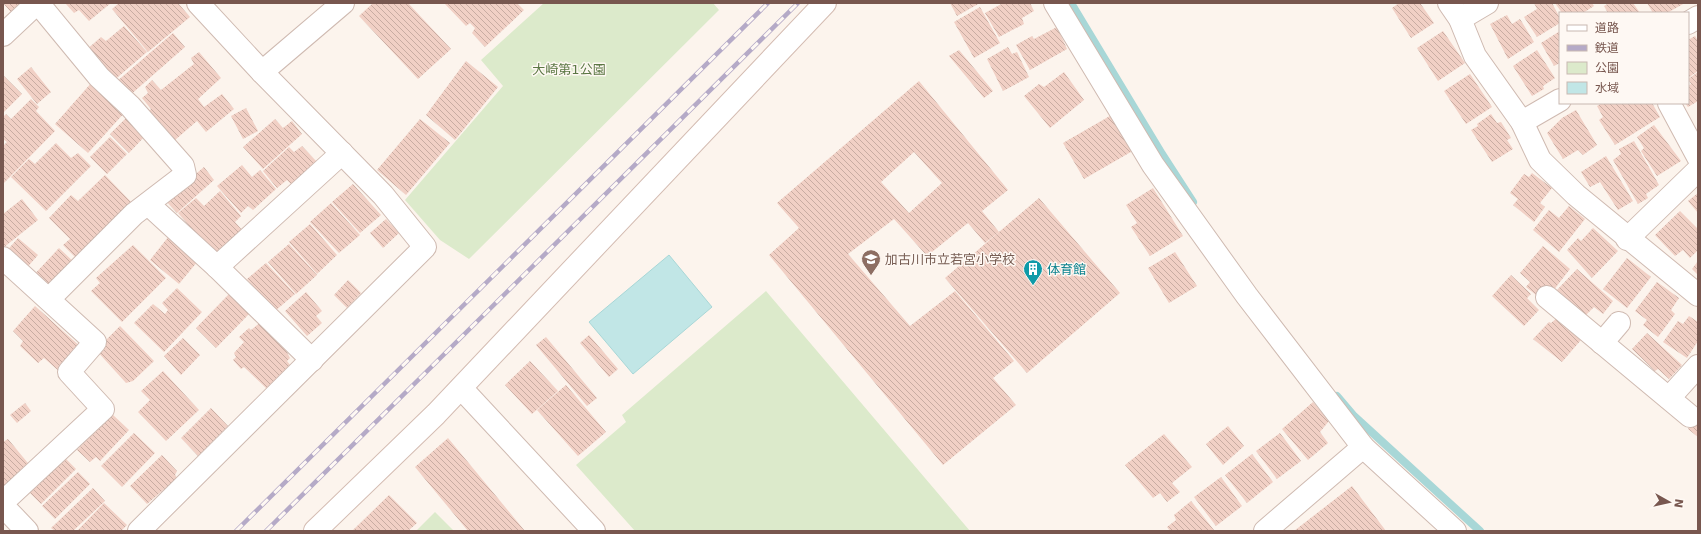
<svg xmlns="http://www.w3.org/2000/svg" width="1701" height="534" font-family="'DejaVu Sans','Noto Sans JP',sans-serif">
	<defs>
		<pattern id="building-back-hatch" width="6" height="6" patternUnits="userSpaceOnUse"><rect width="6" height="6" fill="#f1d0c5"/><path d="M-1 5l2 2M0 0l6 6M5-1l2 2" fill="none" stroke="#c8aca2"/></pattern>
	</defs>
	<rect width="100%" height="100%" fill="#fcf4ed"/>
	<!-- park -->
	<g fill="#dceacb">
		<path d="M544 3H713L719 10 469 259 440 240 405 200 503 86 481 60Z"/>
		<path d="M766 291 970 531H635L576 465 626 422 622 415Z"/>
		<path d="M435 512 454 531H416Z"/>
	</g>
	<!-- water -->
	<path fill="#c1e6e6" stroke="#a8d7d7" d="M669 255 712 307 633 374 589 322Z"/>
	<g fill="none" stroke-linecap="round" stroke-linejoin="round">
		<!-- stream -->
		<g stroke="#a8d7d7" stroke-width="8">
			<path d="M1071 3 1162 154 1193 202"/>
			<path d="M1337 396 1354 416 1480 531"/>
		</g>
	</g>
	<!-- building -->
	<g fill="url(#building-back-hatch)" fill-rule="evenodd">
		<path d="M3 3H31L15 17Z"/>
		<path d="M65 3H111L89 21 79 10 74 13Z"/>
		<path d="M119 3H178L190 17 148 52 112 9Z"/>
		<path d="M373 3H408L451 49 418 79 359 16Z"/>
		<path d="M444 3H517L524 10 485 47 472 33 475 28 470 23 466 26Z"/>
		<path d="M950 3H980L957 16Z"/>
		<path d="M1003 3H1030L1034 11 1022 18 1024 24 999 37 985 13Z"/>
		<path d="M1399 3H1420L1434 23 1411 38 1392 8Z"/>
		<path d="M1534 3H1552L1560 18V23L1537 37 1524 17 1537 9Z"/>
		<path d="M1555 3H1592L1594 6 1583 13H1562Z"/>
		<path d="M1609 3H1633L1640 13H1608L1604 6Z"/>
		<path d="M1647 3H1685L1667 13H1653Z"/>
		<path d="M980 7 1000 43 974 58 954 22Z"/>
		<path d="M1507 15 1512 24 1520 19 1534 42 1508 59 1490 24Z"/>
		<path d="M124 26 147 52 112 82 85 51 101 37 106 41Z"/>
		<path d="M1057 27 1067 49 1030 70 1016 45 1032 36 1034 39Z"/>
		<path d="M1443 31 1465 63 1438 81 1417 48Z"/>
		<path d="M1560 31V63L1554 66 1541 43Z"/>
		<path d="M173 33 185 47 128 97 115 83Z"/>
		<path d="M1695 36 1698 41V71L1688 78V40Z"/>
		<path d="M1008 47 1012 54 1017 52 1029 77 1003 91 987 59Z"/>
		<path d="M959 50 993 91 984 98 949 56Z"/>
		<path d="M1537 50 1555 78 1543 86 1544 89 1532 96 1513 66Z"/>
		<path d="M199 52 221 78 198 99 204 107 222 94 234 109 206 132 197 121 175 140 161 123 157 125 147 113 151 109 142 98 148 93 145 87 152 80 161 90 194 64 191 58Z"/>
		<path d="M466 61 498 87 455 140 426 115Z"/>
		<path d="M31 67 51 92 37 104 17 79Z"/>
		<path d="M1064 72 1084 100 1050 128 1024 96 1039 84 1044 87Z"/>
		<path d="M1698 72V101L1688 107 1685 103H1688V86L1691 84 1688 79Z"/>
		<path d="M1470 74 1492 107 1466 124 1444 91Z"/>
		<path d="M3 75 22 94 3 113Z"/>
		<path d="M93 81 126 111 88 153 55 124Z"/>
		<path d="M919 81 1008 190 982 211 999 232 985 243 968 223 927 256 894 219 848 254 910 326 955 291 1014 361 993 378 1016 405 943 465 769 255 799 228 777 203ZM914 152 942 183 909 213 881 182Z"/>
		<path d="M31 99 39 107 36 111 55 131 3 184V146L7 142 3 139V117L6 114 11 119Z"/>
		<path d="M1602 103H1652L1660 117 1615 145 1599 120 1603 117 1597 106Z"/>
		<path d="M246 108 258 131 243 139 231 116Z"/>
		<path d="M1576 110 1597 145 1583 155 1578 150 1563 159 1547 133 1562 118Z"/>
		<path d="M1115 113 1136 149 1084 179 1063 143Z"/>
		<path d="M1491 114 1497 123 1501 122 1511 138 1507 140 1513 149 1492 162 1471 130 1478 126 1477 124Z"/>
		<path d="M127 117 146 135 129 153 110 134Z"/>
		<path d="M275 119 283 128 292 121 302 134 263 169 243 147Z"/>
		<path d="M420 119 450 143 406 195 377 170Z"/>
		<path d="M1654 125 1681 161 1657 176 1641 151 1644 148 1637 137Z"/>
		<path d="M110 137 127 154 107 174 90 157Z"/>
		<path d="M1634 141 1659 185 1646 194 1648 198 1638 204 1613 160 1621 154 1619 149Z"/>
		<path d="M56 143 71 158 78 153 91 166 46 211 11 177 29 159 35 164Z"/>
		<path d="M302 146 317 162 292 185 287 180 277 188 263 171 289 147 294 152Z"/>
		<path d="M1606 156 1633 201 1618 210 1600 182 1590 187 1581 172Z"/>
		<path d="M242 165 252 177 260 170 276 189 253 210 248 206 241 213 217 186Z"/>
		<path d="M204 167 214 180 177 213 165 200Z"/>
		<path d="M1532 173 1552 188 1540 203 1545 207 1534 222 1513 205 1518 199 1510 193 1524 174 1529 177Z"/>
		<path d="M105 175 136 207 80 262 63 245 70 239 49 218 71 195 78 201Z"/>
		<path d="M353 184 381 215 360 233 332 202Z"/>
		<path d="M1153 188 1183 236 1150 256 1131 227 1137 223 1126 205Z"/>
		<path d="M220 191 241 216 235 222 243 231 215 255 178 213 196 198 204 206Z"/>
		<path d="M1698 193V213L1688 201Z"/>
		<path d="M1039 198 1120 293 1027 373 945 278Z"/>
		<path d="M22 199 38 220 3 248V214Z"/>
		<path d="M331 203 360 235 339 253 310 222Z"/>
		<path d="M1569 206 1585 219 1559 252 1533 230 1549 210 1559 218Z"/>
		<path d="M1680 211 1698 229V250L1690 258 1683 250 1675 256 1655 235Z"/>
		<path d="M386 219 399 233 383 248 370 233Z"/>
		<path d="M310 224 337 255 317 274 289 242Z"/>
		<path d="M1593 228 1618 251 1592 278 1567 250 1578 238 1581 241Z"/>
		<path d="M169 236 198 261 179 284 150 260Z"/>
		<path d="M18 238 38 255 24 271 4 254Z"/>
		<path d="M289 244 317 275 296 294 268 262Z"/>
		<path d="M133 245 166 278 122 322 91 291 100 283 96 278Z"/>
		<path d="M1543 246 1570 269 1553 291 1541 299 1526 287 1530 282 1520 273Z"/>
		<path d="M59 248 77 265 50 294 32 277Z"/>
		<path d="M1175 252 1197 286 1169 303 1148 268Z"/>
		<path d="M1627 258 1651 277 1627 308 1603 289Z"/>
		<path d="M1698 261V275L1692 269Z"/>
		<path d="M266 263 295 294 275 311 247 279Z"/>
		<path d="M1577 269 1613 301 1603 314 1594 307 1586 315 1557 290Z"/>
		<path d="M1511 275 1531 294 1527 298 1539 310 1524 326 1492 296Z"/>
		<path d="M348 280 361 293 347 308 334 295Z"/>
		<path d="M1657 282 1679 298 1671 310 1675 314 1658 337 1643 325 1647 320 1635 311Z"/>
		<path d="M177 288 202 312 164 352 134 323 153 304 165 314 168 310 162 303Z"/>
		<path d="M306 292 322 311 316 316 322 323 307 336 285 311Z"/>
		<path d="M229 294 249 314 216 348 196 328Z"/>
		<path d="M35 306 83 349 61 373 44 358 38 363 20 346 23 341 13 331Z"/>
		<path d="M1689 316 1698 322V341L1687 358 1663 342 1678 321 1683 324Z"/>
		<path d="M1557 318 1581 340 1562 362 1533 339 1549 322 1551 323Z"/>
		<path d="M261 322 283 345 290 358 287 361 290 365 267 389 244 367 241 369 233 360 236 357 234 353 244 342 239 337 249 328 251 330Z"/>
		<path d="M120 326 154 361 133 381 126 383 96 350Z"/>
		<path d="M1647 333 1682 365 1669 379 1658 369 1655 371 1632 349Z"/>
		<path d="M589 335 618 369 609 377 580 343Z"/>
		<path d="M546 337 597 398 587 406 536 345Z"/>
		<path d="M183 338 200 355 181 375 164 356Z"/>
		<path d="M530 361 558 391 532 414 505 385Z"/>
		<path d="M163 371 199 410 166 441 138 412 150 400 141 391Z"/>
		<path d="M566 385 606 432 578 456 537 410Z"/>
		<path d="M1313 402 1329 421 1320 432 1328 443 1308 460 1282 429Z"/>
		<path d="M25 403 31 411 17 423 10 415Z"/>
		<path d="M211 408 228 426 198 456 181 438Z"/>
		<path d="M112 414 129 430 100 461 96 457 90 462 77 450Z"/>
		<path d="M1698 416V437L1688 429Z"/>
		<path d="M1228 426 1244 446 1223 465 1206 444Z"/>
		<path d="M134 433 155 453 122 487 101 466Z"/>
		<path d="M1280 433 1301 461 1277 479 1256 451Z"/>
		<path d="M1164 434 1192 467 1172 483 1180 492 1167 502 1160 493 1153 498 1125 465Z"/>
		<path d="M448 438 525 531H468L415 467Z"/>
		<path d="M8 439 32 468 6 490 3 486V442Z"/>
		<path d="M1252 454 1273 482 1247 503 1225 475Z"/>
		<path d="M162 455 177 471 175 475 177 478 147 504 130 486Z"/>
		<path d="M63 456 76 469 41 504 28 491Z"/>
		<path d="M78 472 90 484 55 519 42 506Z"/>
		<path d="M1221 477 1242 506 1216 526 1194 497Z"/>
		<path d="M1352 486 1386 531H1294Z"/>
		<path d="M93 488 105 501 73 531H55L51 528Z"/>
		<path d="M389 495 417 523 408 531H352Z"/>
		<path d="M1191 501 1214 530 1213 531H1170L1167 527 1176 520 1174 515Z"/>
		<path d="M104 503 127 525 121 531H88L83 527 87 531H77Z"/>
	</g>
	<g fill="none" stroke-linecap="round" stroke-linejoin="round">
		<defs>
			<g id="street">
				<path d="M38 3 99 77 130 106 183 166 185 175 134 214 49 299"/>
				<path d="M1055 3 1153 165 1247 296 1363 447 1455 531"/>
				<path d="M1449 3 1460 19 1475 56 1522 122 1540 160 1576 195 1698 295"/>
				<path d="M1460 19 1487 3"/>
				<path d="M1688 23 1698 17"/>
				<path d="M3 35 37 3"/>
				<path d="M262 72 343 3"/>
				<path d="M1669 103 1698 157"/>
				<path d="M1522 122 1560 100"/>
				<path d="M148 204 217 267 312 360"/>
				<path d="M1627 239 1698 170"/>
				<path d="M3 258 95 342 69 372 103 409 3 502"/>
				<path d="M217 267 342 153"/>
				<path d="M1547 297 1690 416"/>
				<path d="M1602 343 1619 323"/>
				<path d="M461 388 594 531"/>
				<path d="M1669 398 1698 366"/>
				<path d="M3 506 27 531"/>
				<path d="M139 531 425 247 383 195 262 72 198 3"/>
				<path d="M1265 531 1363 447"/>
			</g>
			<path id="secondary" d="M315 531 436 414 825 3"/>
		</defs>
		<!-- street casing -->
		<use href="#street" stroke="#cfbab1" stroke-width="24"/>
		<!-- secondary casing -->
		<use href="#secondary" stroke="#d4bcb2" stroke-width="24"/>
		<!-- street -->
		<use href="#street" stroke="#fff" stroke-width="22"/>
		<!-- secondary -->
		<use href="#secondary" stroke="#fff" stroke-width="22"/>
		<defs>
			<g id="rail">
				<path d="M236 531 768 3"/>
				<path d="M266 531 798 3"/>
			</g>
		</defs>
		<!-- rail casing -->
		<use href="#rail" stroke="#b5aac7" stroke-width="4.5"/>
		<!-- rail -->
		<use href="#rail" stroke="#fef8f3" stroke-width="3" stroke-dasharray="9" stroke-linecap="butt"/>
	</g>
	<!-- icons -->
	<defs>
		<symbol id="school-pin" viewBox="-11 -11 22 30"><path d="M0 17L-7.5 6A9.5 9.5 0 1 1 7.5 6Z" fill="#8d6e63" stroke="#fef8f3"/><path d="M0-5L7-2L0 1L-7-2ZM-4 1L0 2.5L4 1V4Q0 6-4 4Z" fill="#fff"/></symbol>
		<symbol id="building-pin" viewBox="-11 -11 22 30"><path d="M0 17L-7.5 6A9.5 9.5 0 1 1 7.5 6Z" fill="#0f9aa8" stroke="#fef8f3"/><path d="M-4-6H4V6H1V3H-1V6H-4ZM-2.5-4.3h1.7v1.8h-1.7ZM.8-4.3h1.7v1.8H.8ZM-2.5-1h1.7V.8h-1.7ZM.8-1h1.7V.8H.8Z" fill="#fff"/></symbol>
	</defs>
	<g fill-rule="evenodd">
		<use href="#school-pin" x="860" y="248" width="22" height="30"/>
		<use href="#building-pin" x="1022" y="258" width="22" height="30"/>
	</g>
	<g text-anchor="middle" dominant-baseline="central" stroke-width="3" stroke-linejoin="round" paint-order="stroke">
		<!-- park labels -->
		<g font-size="13" fill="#5b7744" stroke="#fef8f3">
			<text x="569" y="69">大崎第1公園</text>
		</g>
		<!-- education labels -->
		<g font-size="13" fill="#785e54" stroke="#fef8f3" text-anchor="start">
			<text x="885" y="259">加古川市立若宮小学校</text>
		</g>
		<!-- culture labels -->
		<g font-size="13" fill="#0d838f" stroke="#fef8f3" text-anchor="start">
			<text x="1047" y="269">体育館</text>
		</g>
	</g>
	<!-- border -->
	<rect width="1701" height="534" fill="none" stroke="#78574f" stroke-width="8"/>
	<!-- legend -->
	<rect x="1559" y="12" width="130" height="92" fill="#fef8f3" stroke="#c8b8b1"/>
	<rect x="1567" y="25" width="20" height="6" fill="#ffffff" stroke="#c8b8b1"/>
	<text x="1595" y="32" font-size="12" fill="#78574f">道路</text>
	<rect x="1567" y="45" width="20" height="6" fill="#b5aac7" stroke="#c8b8b1"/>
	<text x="1595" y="52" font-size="12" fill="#78574f">鉄道</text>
	<rect x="1567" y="62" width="20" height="12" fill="#dceacb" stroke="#c8b8b1"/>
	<text x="1595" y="72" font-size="12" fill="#78574f">公園</text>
	<rect x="1567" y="82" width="20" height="12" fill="#c1e6e6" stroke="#c8b8b1"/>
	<text x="1595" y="92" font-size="12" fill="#78574f">水域</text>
	<!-- north arrow -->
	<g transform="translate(1669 502) rotate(98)" stroke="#fef8f3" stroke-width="3" paint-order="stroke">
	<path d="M0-3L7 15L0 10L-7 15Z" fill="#78574f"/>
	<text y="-6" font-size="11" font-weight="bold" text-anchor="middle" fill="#78574f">N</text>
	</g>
</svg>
